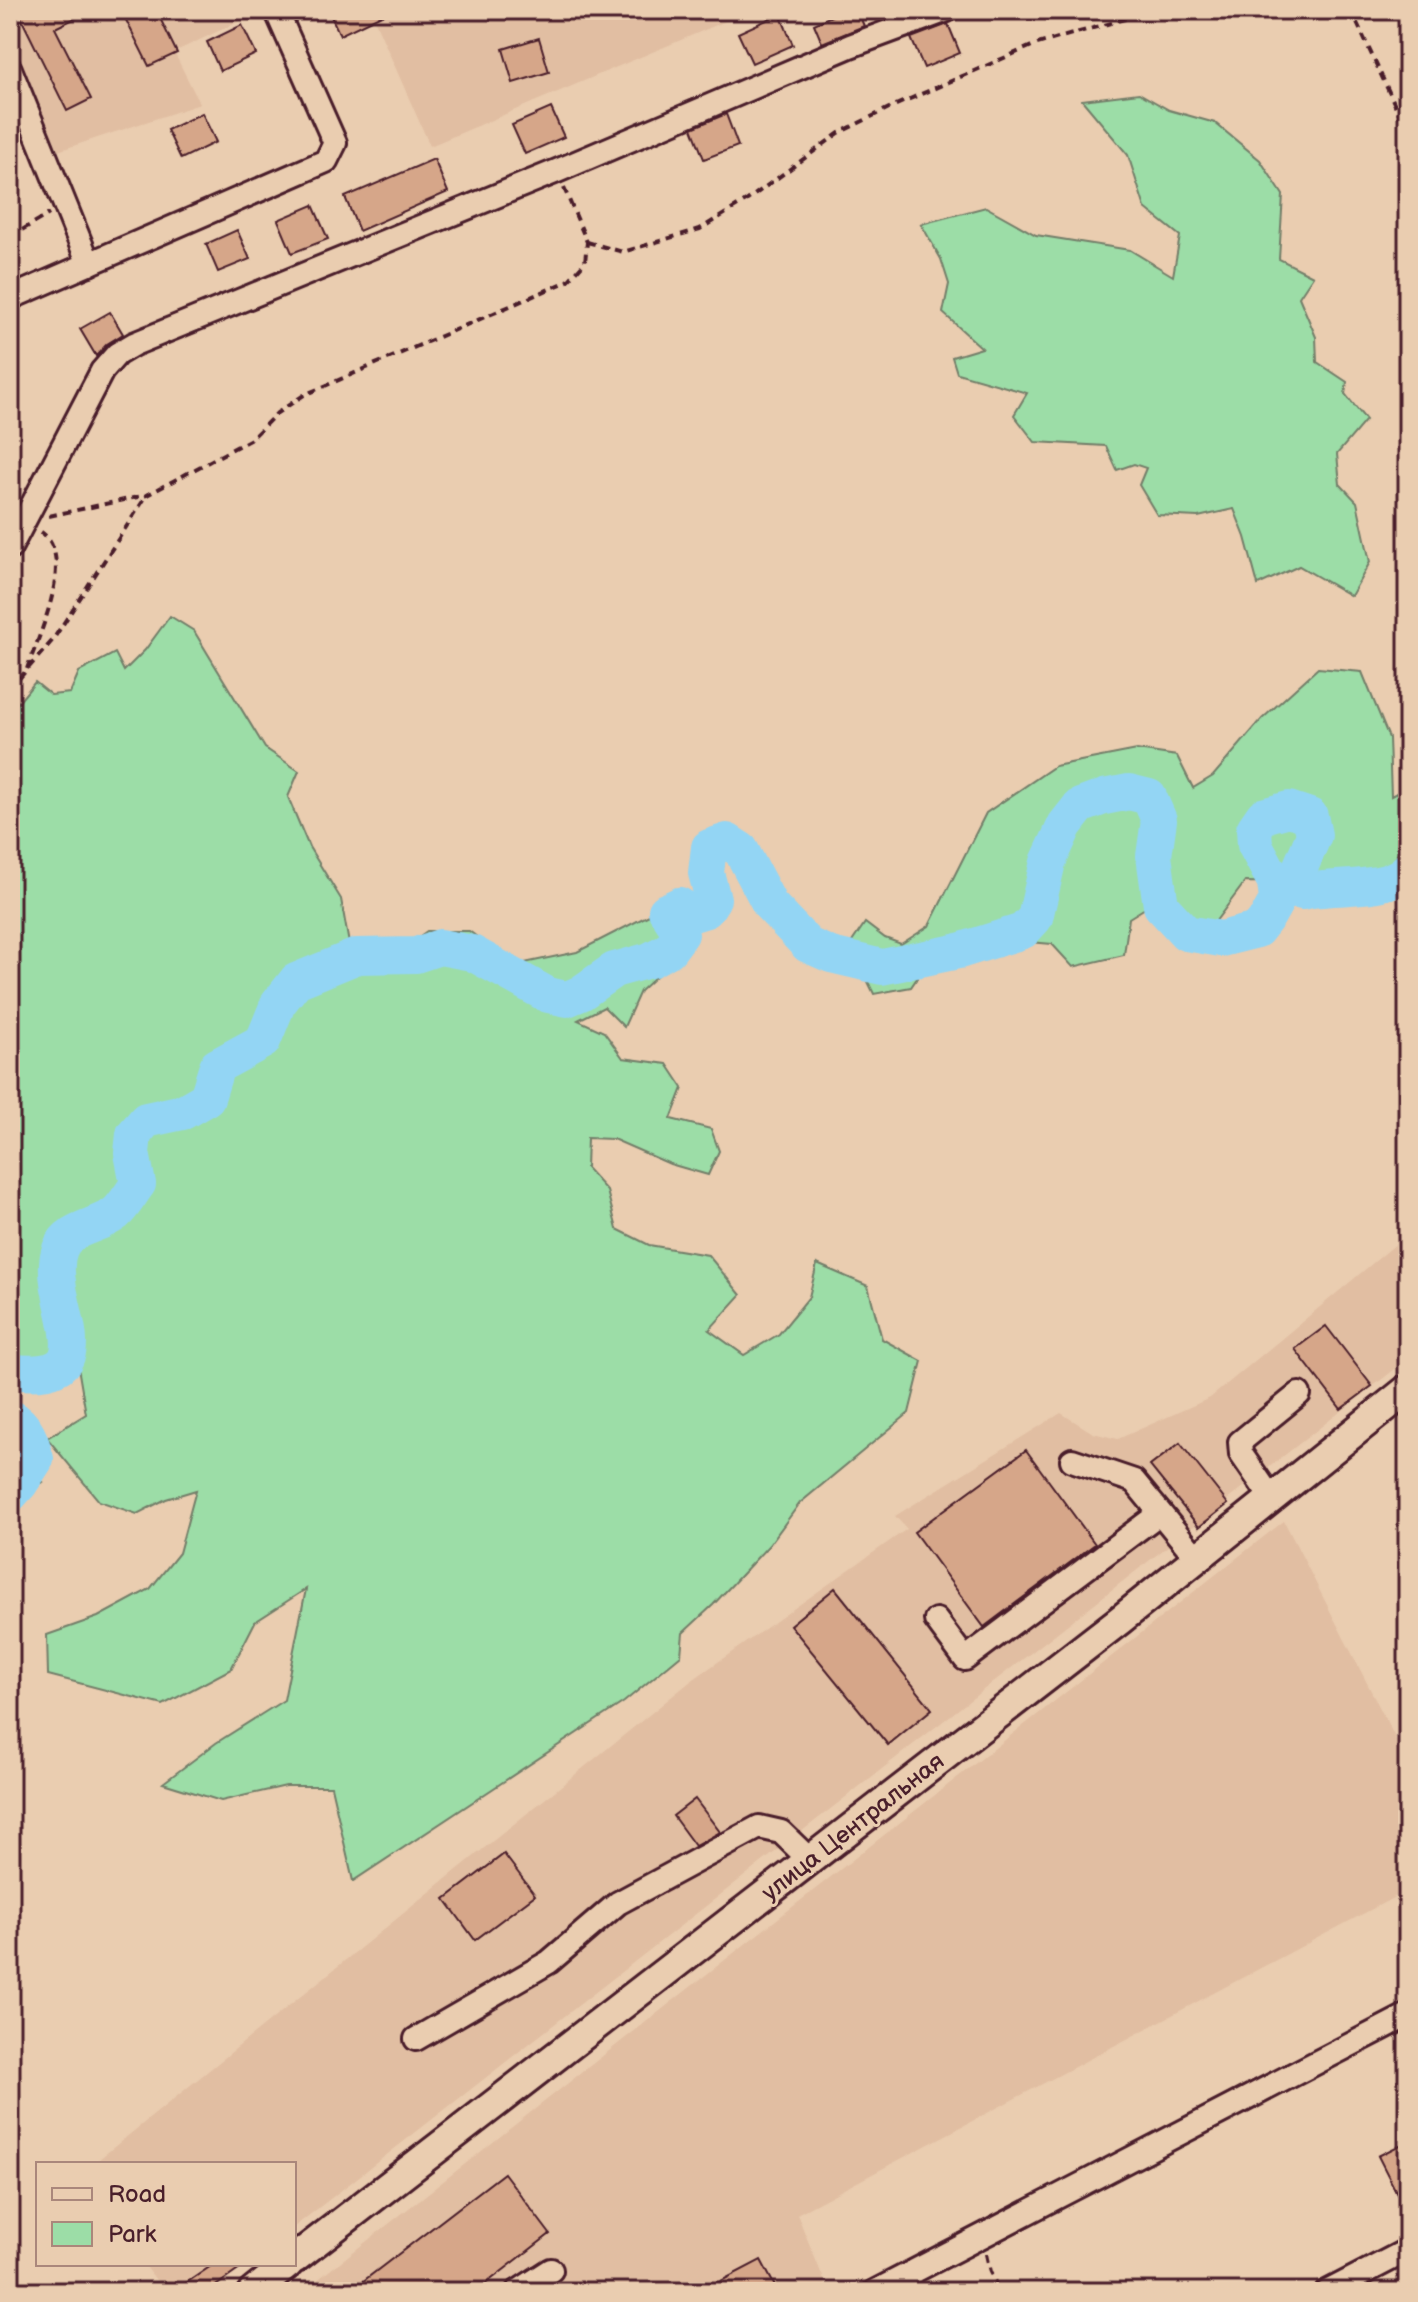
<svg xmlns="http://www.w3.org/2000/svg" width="1418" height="2302" font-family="'Balsamiq Sans',sans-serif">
	<rect width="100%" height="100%" fill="#eacdb0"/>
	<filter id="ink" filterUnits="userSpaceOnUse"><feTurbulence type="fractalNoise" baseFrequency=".0125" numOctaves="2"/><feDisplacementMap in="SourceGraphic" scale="16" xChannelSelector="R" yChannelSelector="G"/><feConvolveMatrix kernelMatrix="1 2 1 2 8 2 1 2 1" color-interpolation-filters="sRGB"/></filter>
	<g filter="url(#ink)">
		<!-- built -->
		<g fill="#e1bea2">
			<path d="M10 10H261V11L174 52 200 104 58 151 10 36Z"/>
			<path d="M370 10H752L430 146Z"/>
			<path d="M1408 1234V1359L294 2227V2164H93L691 1681 907 1529 895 1516 1061 1413 1093 1433 1118 1439 1210 1398Z"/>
			<path d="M1284 1521 1408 1763V1890L797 2214 829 2292H302Z"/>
			<path d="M144 2264H246L210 2292H165Z"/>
		</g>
		<!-- green -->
		<g fill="#9cdda7" stroke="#737e69" stroke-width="2">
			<path d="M1139 93 1169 110 1215 123 1260 160 1283 195 1279 259 1313 276 1299 297 1316 337 1317 362 1347 382 1345 394 1366 420 1337 454 1340 484 1357 502 1370 562 1351 596 1299 566 1258 585 1245 537 1234 509 1198 517 1157 515 1139 485 1146 468 1134 464 1117 470 1106 446 1035 442 1014 415 1027 393 957 373 952 357 982 348 943 313 949 284 941 259 921 224 986 207 1036 235 1130 250 1173 276 1180 236 1145 208 1128 155 1082 100Z"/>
			<path d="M170 616 194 631 265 748 299 771 288 797 309 847 341 899 349 944 394 954 427 931H469L515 965 577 952 649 915 681 953 640 991 624 1027 604 1007 578 1020 604 1032 623 1058 667 1064 683 1088 671 1119 711 1129 719 1151 708 1175 670 1164 613 1139 587 1138 586 1168 607 1191 617 1229 649 1245 708 1255 741 1295 709 1330 744 1355 779 1334 809 1297 817 1264 868 1286 882 1339 922 1361 909 1413 800 1503 769 1545 713 1605 683 1633 681 1655 624 1702 353 1881 331 1786H286L221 1801 163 1783 216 1743 284 1700 306 1589 255 1622 231 1669 163 1705 48 1675 47 1635 98 1617 150 1589 179 1553 196 1490 166 1499 137 1514 99 1501 47 1438 86 1414 78 1367 64 1345 39 1379 10 1386V706L17 704 35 682 51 695 70 693 79 672 115 653 124 671 145 650Z"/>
			<path d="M1318 668 1362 672 1389 738 1391 796 1408 787V832L1391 867 1344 885 1245 882 1206 934 1163 897 1129 918 1124 955 1073 967 1052 944 1007 940 959 963 926 965 911 987 874 994 850 945 865 923 885 938 901 944 929 926 986 813 1055 766 1137 750 1177 756 1193 788 1213 776 1262 719Z"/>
			<path d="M10 1457 43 1482 10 1508Z"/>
		</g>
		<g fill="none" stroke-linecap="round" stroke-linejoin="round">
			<!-- river -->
			<g stroke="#93d5f4" stroke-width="36">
				<path d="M10 1371C118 1386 41 1296 60 1249 68 1227 99 1227 116 1213 124 1206 131 1193 138 1184L132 1153 134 1134 146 1120 183 1112 207 1098 217 1066 263 1041 278 1004 296 981 357 956 416 955 440 947 472 953 548 995 567 999 581 993 614 970 650 960 669 950 681 934 666 911 679 905 693 914 706 910 713 899 706 873 709 847 727 841 741 850 770 905 808 945 831 955 882 967 959 951 1023 931 1035 918 1048 862 1065 825 1080 806 1104 797 1129 792 1149 797 1159 820 1154 856 1161 906 1186 933 1221 939 1257 930 1268 916 1277 900 1275 882 1255 845 1254 829 1263 816 1289 809 1310 816 1314 835 1295 880 1302 892C1332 884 1389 893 1408 869"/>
				<path d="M10 1417C26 1424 32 1443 36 1459L20 1484 10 1495"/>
			</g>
		</g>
		<!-- building -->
		<g fill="#d6a689" stroke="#4a1f2b" stroke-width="2">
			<path d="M17 10H92L55 28 91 99 67 111Z"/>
			<path d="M121 10H156L177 53 149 66Z"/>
			<path d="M328 10H392L340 35Z"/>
			<path d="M844 10H857L864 26 822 43 814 24Z"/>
			<path d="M780 14 793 45 752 63 738 33Z"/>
			<path d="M948 24 960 53 924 68 911 38Z"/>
			<path d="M242 25 256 54 220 71 207 42Z"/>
			<path d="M539 38 549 72 513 83 503 49Z"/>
			<path d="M551 108 564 137 525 154 512 125Z"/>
			<path d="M202 113 216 142 181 159 167 130Z"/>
			<path d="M726 114 738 146 704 159 692 128Z"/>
			<path d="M434 159 448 192 359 231 345 197Z"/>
			<path d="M313 205 328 239 292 253 278 220Z"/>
			<path d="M237 230 250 259 218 272 206 244Z"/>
			<path d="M110 312 123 334 107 344 96 356 80 329Z"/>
			<path d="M1326 1326 1372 1386 1341 1409 1295 1349Z"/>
			<path d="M1180 1443 1228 1504 1199 1527 1150 1466Z"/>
			<path d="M1026 1450 1095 1544 984 1627 914 1532Z"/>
			<path d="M835 1588 932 1709 888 1745 790 1625Z"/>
			<path d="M695 1799 720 1832 695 1846 673 1816Z"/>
			<path d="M504 1854 535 1895 475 1940 445 1899Z"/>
			<path d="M1408 2141V2215L1378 2156Z"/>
			<path d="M504 2173 550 2234 475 2292H349Z"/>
			<path d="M761 2260 778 2292H700Z"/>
			<path d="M214 2264H247L207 2292H173Z"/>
		</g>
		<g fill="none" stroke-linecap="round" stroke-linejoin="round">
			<defs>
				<g id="minor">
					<path d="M10 69 89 264"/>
					<path d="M10 298 326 161 335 143 276 10"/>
					<path d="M10 548 102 371 117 354 134 344 557 171 850 46 947 10"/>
					<path d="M1072 1460 1134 1481 1197 1558"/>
					<path d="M1272 1499 1241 1454 1240 1442 1299 1394"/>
					<path d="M936 1620 965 1659 1160 1513"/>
					<path d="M416 2039 549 1962 618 1903 759 1827 781 1832 810 1860"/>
					<path d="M517 2292 551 2270"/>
					<path d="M874 2292 1408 2015"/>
					<path d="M1327 2292 1408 2250"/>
				</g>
				<g id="major">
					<path d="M294 2259 1120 1620 1408 1389"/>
					<path d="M253 2292 288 2264"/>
				</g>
			</defs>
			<!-- minor casing -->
			<use href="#minor" stroke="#4a1f2b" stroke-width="28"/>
			<!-- major casing -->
			<use href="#major" stroke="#4a1f2b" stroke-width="34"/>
			<!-- path -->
			<g stroke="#4a1f2b" stroke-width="4" stroke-dasharray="8 6" stroke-linecap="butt">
				<path d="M1351 10 1408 133"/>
				<path d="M10 237 49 214"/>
				<path d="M587 242 623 252 700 229 746 201 839 133 889 108 1034 45 1156 10"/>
				<path d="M49 516 147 495 251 439 277 413 304 395 568 281 585 262 587 242 564 188"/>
				<path d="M27 669C38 637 77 557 41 532"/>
				<path d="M10 689 52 641 147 495"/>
				<path d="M986 2254 990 2272 1000 2292"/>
				<path d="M932 2283 938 2292"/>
			</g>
			<!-- minor -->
			<use href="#minor" stroke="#eacdb0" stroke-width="22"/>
			<!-- major -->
			<use href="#major" stroke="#eacdb0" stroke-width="28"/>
		</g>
	</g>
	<g text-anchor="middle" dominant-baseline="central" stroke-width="6" stroke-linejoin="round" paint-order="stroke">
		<!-- street labels -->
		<g font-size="24" fill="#4a1f2b" stroke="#eacdb0">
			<text transform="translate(853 1827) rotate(-38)">улица Центральная</text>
		</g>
	</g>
	<!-- margin -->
	<rect width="1418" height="2302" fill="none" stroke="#eacdb0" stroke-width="40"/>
	<rect x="20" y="20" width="1378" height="2262" fill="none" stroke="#4a1f2b" stroke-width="3" filter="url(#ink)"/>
	<!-- legend -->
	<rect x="36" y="2162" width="260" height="104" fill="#eacdb0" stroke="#aa877b" stroke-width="2"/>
	<rect x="52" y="2188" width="40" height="12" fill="#eacdb0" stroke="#aa877b" stroke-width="2"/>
	<text x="108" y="2202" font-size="24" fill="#4a1f2b">Road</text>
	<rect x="52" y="2222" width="40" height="24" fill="#9cdda7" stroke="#aa877b" stroke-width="2"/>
	<text x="108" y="2242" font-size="24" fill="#4a1f2b">Park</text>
</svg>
